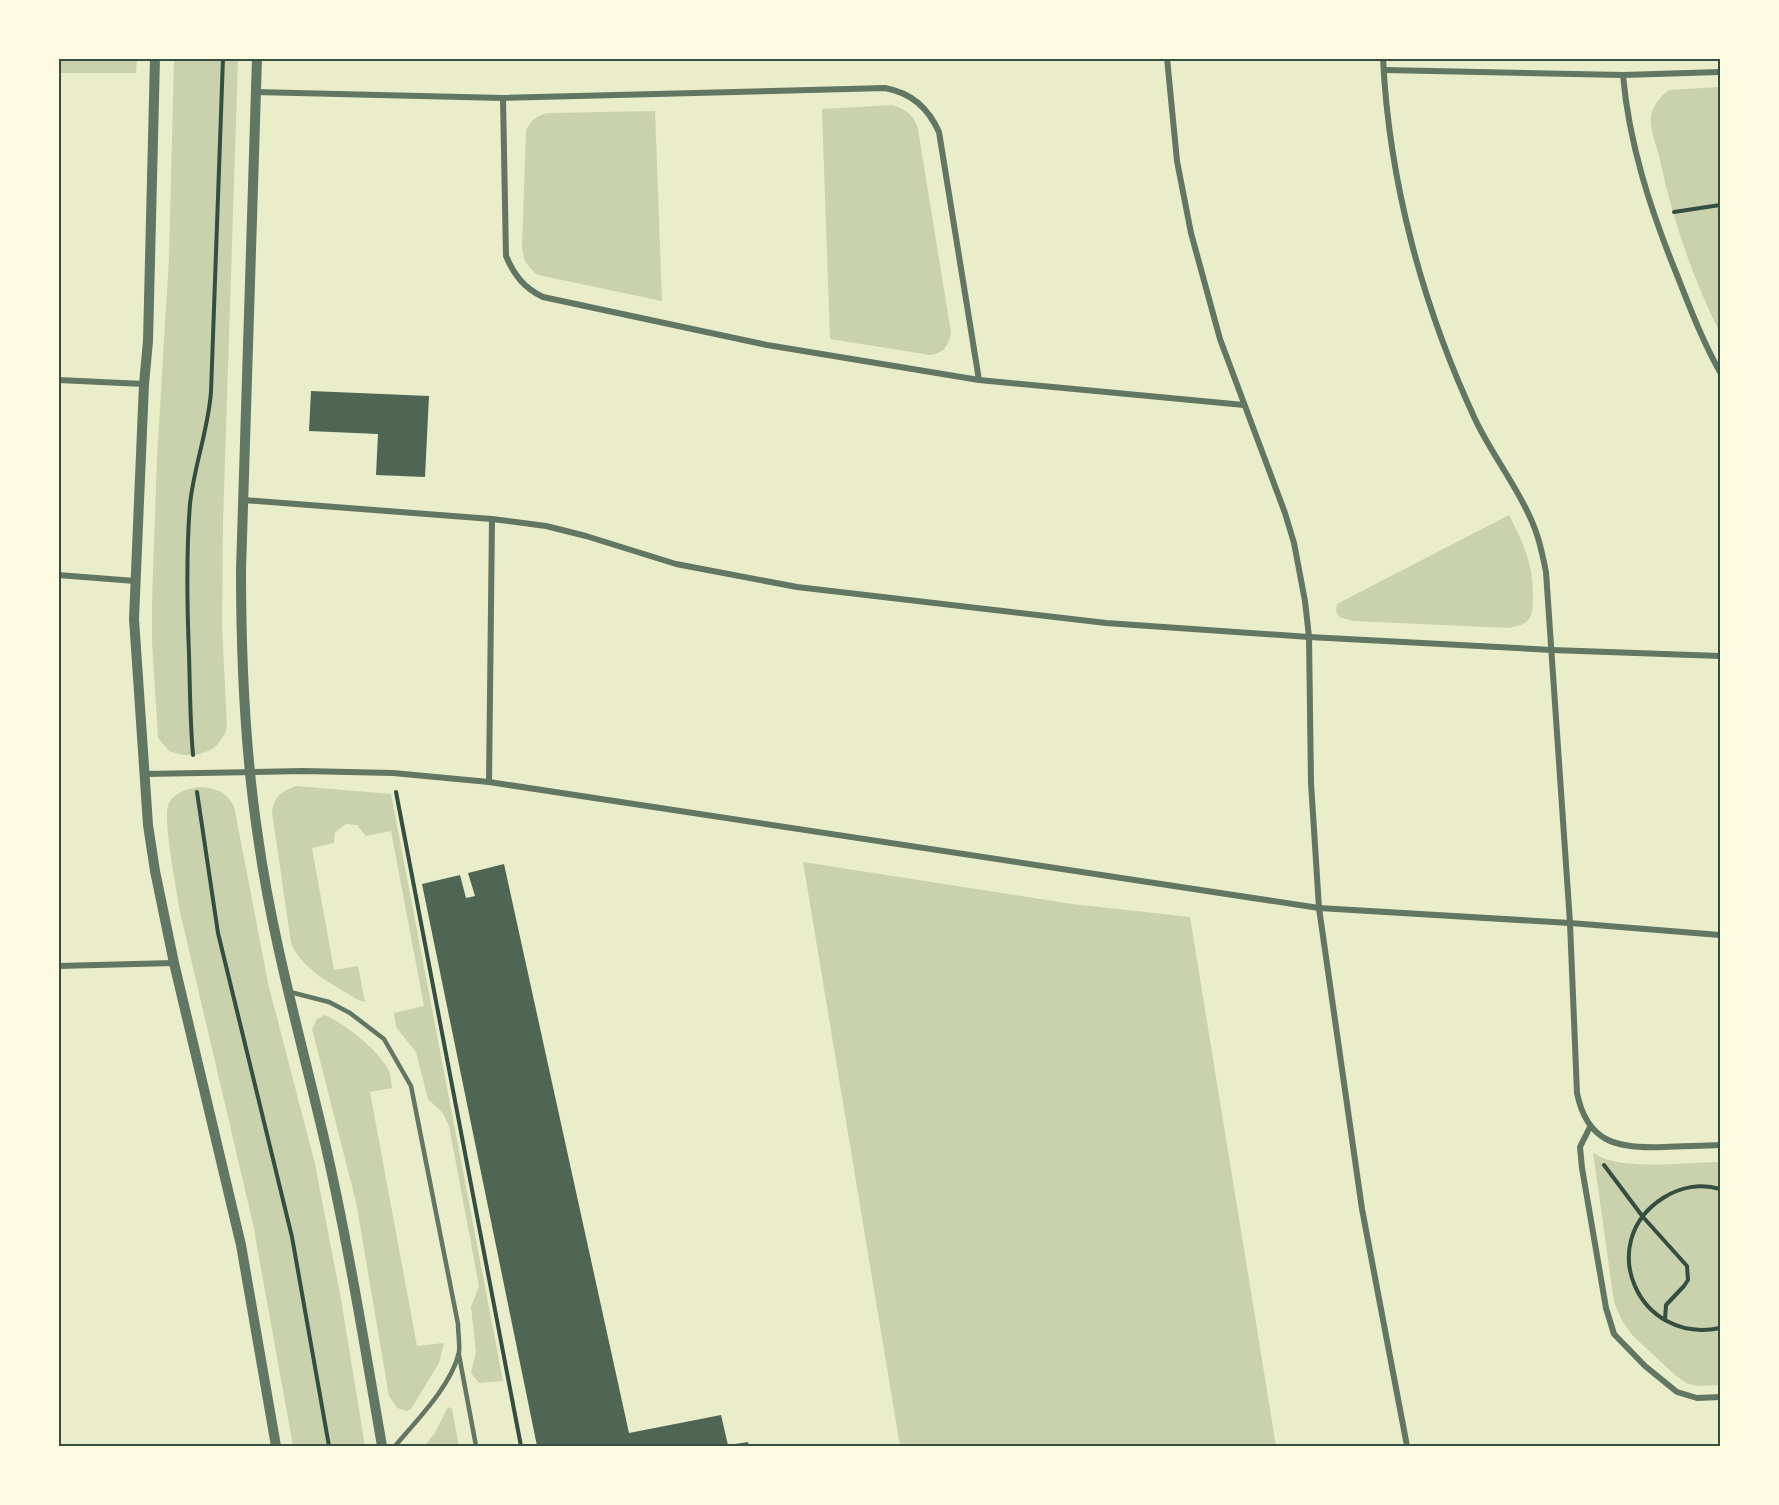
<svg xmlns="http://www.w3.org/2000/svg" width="1779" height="1505" font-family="'Work Sans',sans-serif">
	<rect width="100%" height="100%" fill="#e9edc9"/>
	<!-- green -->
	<g fill="#cad2ad">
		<path d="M58 59H137L136 73H59Z"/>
		<path d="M174 59H238L223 522 222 626 227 727 225 734 217 745 211 750 196 755H182L169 751 158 738 152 641V602L157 458 169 258Z"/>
		<path d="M1720 87V333C1692 277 1672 218 1659 156 1656 144 1649 127 1651 116 1653 105 1661 96 1669 90Z"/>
		<path d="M892 105C906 109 914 115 918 129L951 333C948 346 944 353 930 355L830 339 822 109Z"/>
		<path d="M655 111 662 301 538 275C527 267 523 260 522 246L526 130C532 120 537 114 550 113Z"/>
		<path d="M1509 515C1524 544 1533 564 1533 597 1533 604 1533 615 1528 620 1523 626 1517 626 1510 628L1353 621 1339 617 1336 611 1337 604Z"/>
		<path d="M296 786 391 794 503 1381 479 1383 471 1373 476 1352 471 1307 479 1286 449 1126 443 1113 428 1099 416 1052 396 1027 394 1013 424 1006 391 831 366 836 357 825 346 824 335 832 334 843 312 848 334 970 358 966 365 1002 358 1000C333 984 303 971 291 943L272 812C275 795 281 792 296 786Z"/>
		<path d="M203 787C219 789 226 793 234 806L268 983 315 1164 341 1299 365 1446H293L253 1224 180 912C177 893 163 820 168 806 173 791 190 788 203 787Z"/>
		<path d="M803 862 1072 904 1190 917 1276 1446H900Z"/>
		<path d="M325 1015C345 1024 377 1049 388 1069 391 1074 391 1081 392 1088L370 1092 417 1346 444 1343 439 1363 411 1409 407 1411 397 1408 389 1396 356 1202 312 1029 317 1019Z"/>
		<path d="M1593 1152C1614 1172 1690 1162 1720 1162V1385L1698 1386 1686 1383 1675 1375 1633 1336 1622 1321 1614 1302Z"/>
		<path d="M448 1407 452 1409 459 1446H424L435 1433Z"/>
	</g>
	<!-- building -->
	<g fill="#4f6655">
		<path d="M311 391 429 396 425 477 376 475 378 434 309 431Z"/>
		<path d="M504 864 629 1433 721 1415 728 1445 748 1442 749 1446H537L422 884 460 875 466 898 475 896 468 873Z"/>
	</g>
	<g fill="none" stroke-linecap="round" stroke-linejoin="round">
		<!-- path -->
		<g stroke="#344e41" stroke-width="4">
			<path d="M1674 212 1720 205"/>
			<path d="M193 755C190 721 190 688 189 654 187 605 186 554 190 504 194 466 208 431 211 392L223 58"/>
			<path d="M197 792 218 933 292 1237 329 1446"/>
			<path d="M396 792 521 1446"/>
			<path d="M1604 1165 1643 1217 1687 1266 1688 1280 1684 1286 1666 1305 1665 1320"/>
			<path d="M1720 1189C1701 1183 1680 1187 1663 1198 1594 1242 1638 1345 1720 1328"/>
		</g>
		<!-- service -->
		<g stroke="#617663" stroke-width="4.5">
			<path d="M290 992 329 1002 350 1013 384 1039 411 1086 458 1324C458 1333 460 1344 459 1352 452 1385 416 1421 395 1446"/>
			<path d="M459 1355 476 1446"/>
		</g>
		<!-- minor -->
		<g stroke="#617663" stroke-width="6">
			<path d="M1167 58 1177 161 1191 233 1220 339 1285 513 1294 543 1305 601 1309 637 1311 783 1319 908 1362 1209 1407 1446"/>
			<path d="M1383 58C1389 183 1423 307 1475 419 1491 453 1514 482 1529 515 1538 533 1542 552 1546 572L1570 923 1577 1093C1587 1143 1618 1149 1664 1147 1683 1146 1702 1146 1720 1145"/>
			<path d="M1384 70 1623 75 1720 72"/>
			<path d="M1623 75C1629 145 1651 211 1677 275 1690 308 1703 342 1720 372"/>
			<path d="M255 92 503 98 885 88C912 93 928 108 939 132L979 380"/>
			<path d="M503 98 506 256C514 275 524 288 543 297L767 345 979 380 1244 405"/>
			<path d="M58 380 144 384"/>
			<path d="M243 500 492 519 546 526 586 536 676 564 797 587 1106 623 1309 637 1552 650 1720 656"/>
			<path d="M58 575 135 581"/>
			<path d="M144 774 303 771 393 773 489 782 1319 908 1570 923 1720 935"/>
			<path d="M489 782 492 519"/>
			<path d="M58 966 174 963"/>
			<path d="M1590 1127 1580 1147 1582 1168 1606 1308 1614 1334 1645 1366 1677 1392 1697 1398 1720 1397"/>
		</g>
		<!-- tertiary -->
		<g stroke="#617663" stroke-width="10">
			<path d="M155 58 148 341 144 384 134 619 148 825 155 871 174 963 241 1245 276 1446"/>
			<path d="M257 58 241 570C241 657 245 751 258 837 272 938 300 1036 323 1134 347 1237 364 1342 382 1446"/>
		</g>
	</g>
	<!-- border -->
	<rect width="1779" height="1505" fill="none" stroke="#fefae0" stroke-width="120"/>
	<rect x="60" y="60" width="1659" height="1385" fill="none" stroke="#344e41" stroke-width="2"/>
</svg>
